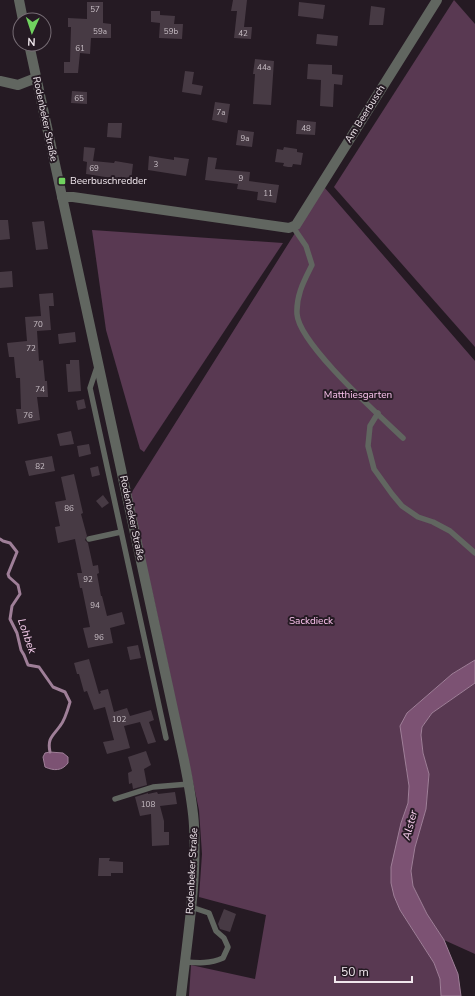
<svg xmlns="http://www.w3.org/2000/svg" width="475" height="996" font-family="'Nunito Sans',sans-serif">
	<rect width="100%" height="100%" fill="#251a23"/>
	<!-- green -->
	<g fill="#593952">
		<path d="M454 0 475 24V347L334 187Z"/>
		<path d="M324 187 475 361V660L452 674 407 713 406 768 409 786 408 803 401 823 400 910 434 963 440 979 441 996H189L191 965 255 979 266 915 199 897 202 854 199 810 154 600 130 495Z"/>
		<path d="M92 230 283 243 144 452 140 449 106 330Z"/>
		<path d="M475 683V954L444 940 427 914 413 886 411 871 415 847 426 809 429 774 423 753 421 735 422 727 432 713Z"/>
	</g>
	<!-- water -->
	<g fill="#7c5273" stroke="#9f7f98">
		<path d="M475 660V683L432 713 422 727 421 735 423 753 429 774 426 809 415 847 411 871 413 886 427 914 444 940 458 974 461 996H441L440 979 434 963 400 910 394 896 391 883V867L401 823 408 803 409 786 400 726 407 713 452 674Z"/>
		<path d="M50 752 63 753 68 757V763C62 771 54 771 45 767L43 757 45 753Z"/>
	</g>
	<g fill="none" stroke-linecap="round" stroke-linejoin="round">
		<!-- stream -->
		<path stroke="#9f7f98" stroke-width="3" d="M0 539 3 541 10 543 17 552 8 574 9 577 18 585 20 594 12 606 10 619 17 633 21 650 24 655 28 665 39 667 53 687 65 692 70 702C68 709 65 720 60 726 53 736 47 738 50 752"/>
	</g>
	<!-- building -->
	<g fill="#473a44">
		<path d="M233 0H247L244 27H252L251 39 234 38 237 11H231Z"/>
		<path d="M87 2H103V23L111 24V38H91L90 54 80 53 78 73H64V62H70L71 27H68V18L87 19Z"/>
		<path d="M299 2 325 5 323 19 298 16Z"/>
		<path d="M371 6 385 8 383 25H369Z"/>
		<path d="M151 11H160V15L175 16 174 24H183L182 39 159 38 160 23 151 22Z"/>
		<path d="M317 34 338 36 337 46 316 44Z"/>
		<path d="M255 59 274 61 271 105 253 104 255 74H253Z"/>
		<path d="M308 64 332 65V74L343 75 342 85 334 84 333 107 320 106 321 80 307 79Z"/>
		<path d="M185 71 194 72 192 84 203 86 201 95 182 92Z"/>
		<path d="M72 91 87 92V104L71 103Z"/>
		<path d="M215 102 230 104 227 123 212 120Z"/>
		<path d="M297 120 316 122 315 135 296 134Z"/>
		<path d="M108 123H122L121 138 107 137Z"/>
		<path d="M238 130 254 132 252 147 236 145Z"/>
		<path d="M84 147 95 148 93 161 114 163 115 161 133 164 131 181 86 174 87 162 83 161Z"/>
		<path d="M284 147 297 149V152L303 153 301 165 293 164 292 167H288L283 166 284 163 275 162 277 149 283 150Z"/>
		<path d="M149 156 174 160V157L189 159 186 176 148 170Z"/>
		<path d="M208 157 217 158 215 169 250 172 249 181 279 185 276 203 257 200 258 192 237 189 238 184 205 180Z"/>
		<path d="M0 220H8L10 239 0 240Z"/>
		<path d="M44 221 48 249 36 250 32 222Z"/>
		<path d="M12 271 13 287 0 288V272Z"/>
		<path d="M53 293 54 306H49L51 330 37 331 39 361 43 360 45 381H47L48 397H37L40 420 18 424 16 409H21L20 378H16L14 357H9L7 343 27 341 25 317 41 316 39 294Z"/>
		<path d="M75 332 76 342 59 344 58 334Z"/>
		<path d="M70 360H79L81 391 68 392 66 364H70Z"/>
		<path d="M84 399 86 408 78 410 76 401Z"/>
		<path d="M71 431 74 444 60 446 57 434Z"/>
		<path d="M89 444 91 454 79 457 77 446Z"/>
		<path d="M52 456 55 471 29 476 25 461Z"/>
		<path d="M98 466 100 475 92 477 90 468Z"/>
		<path d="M74 474 83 513 81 514 87 536 85 540 88 543 93 566 98 565 99 573 97 574 101 596H102L107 616 122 612 125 624 110 628 113 643 88 648 83 628 90 627 82 588H80L77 573H82L75 539 58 543 55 527 60 526 55 502 66 500 61 477Z"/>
		<path d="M103 495 109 503 102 508 96 501Z"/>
		<path d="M138 645 141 658 130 660 127 647Z"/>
		<path d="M89 659 99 694 101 693 100 691 108 689 114 712 127 708 130 716 151 710 154 720 149 722 156 742 148 744 140 722 124 726 130 748 107 754 103 742 114 740 105 707 94 710 87 691 84 692 79 674H77L74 663Z"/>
		<path d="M146 751 151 765 144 769 147 785 133 789 132 783 129 784 128 773 132 771 128 757Z"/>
		<path d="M157 792 158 794 175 792 177 804 160 806 164 821V832H169V845L152 846 151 814 140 816 135 797 148 793V794Z"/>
		<path d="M99 858H110L109 861 123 862V873H111V876H98Z"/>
		<path d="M224 909 236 914 230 932 220 929 218 924Z"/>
	</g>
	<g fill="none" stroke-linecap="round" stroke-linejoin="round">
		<!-- service -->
		<g stroke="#616660" stroke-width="5.5">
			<path d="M293 227 306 246 312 265C304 281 296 295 297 314 299 344 379 415 403 438"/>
			<path d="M97 367 90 388 166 738"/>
			<path d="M378 413 370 426 368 446 374 469 392 494 402 506 418 517 433 522 450 531 475 553"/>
			<path d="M89 539 121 532"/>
			<path d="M115 799 153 787 189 784"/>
			<path d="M185 962C198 963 210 964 223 958L228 947 224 938 216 931 209 913 191 907"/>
		</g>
		<!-- minor -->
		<g stroke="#616660" stroke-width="10">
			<path d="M0 81 18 85 36 78"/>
			<path d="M62 197H73L289 228 296 225 437 0"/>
		</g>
		<!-- tertiary -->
		<g stroke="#616660" stroke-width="10">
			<path d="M19 0 23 20"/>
			<path d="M29 44 184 760C188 781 193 804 194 826 197 882 187 940 181 996"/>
		</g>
	</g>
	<!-- markers -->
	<rect fill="#70d35f" stroke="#251a23" stroke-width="1.5" x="58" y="177" width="8" height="8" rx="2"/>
	<g text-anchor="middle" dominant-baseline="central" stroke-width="4" stroke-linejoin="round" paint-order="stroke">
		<!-- number labels -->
		<g font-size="8" fill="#c6bcc3">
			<text x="95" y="9">57</text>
			<text x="100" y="31">59a</text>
			<text x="171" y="31">59b</text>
			<text x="243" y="33">42</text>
			<text x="80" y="48">61</text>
			<text x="264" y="67">44a</text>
			<text x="79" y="98">65</text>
			<text x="221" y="112">7a</text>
			<text x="306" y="128">48</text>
			<text x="245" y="138">9a</text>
			<text x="156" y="164">3</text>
			<text x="94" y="168">69</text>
			<text x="241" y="178">9</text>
			<text x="268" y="193">11</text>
			<text x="38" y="324">70</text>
			<text x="31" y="348">72</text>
			<text x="40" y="389">74</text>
			<text x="28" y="415">76</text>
			<text x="40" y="466">82</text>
			<text x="69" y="508">86</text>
			<text x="88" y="579">92</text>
			<text x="95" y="605">94</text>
			<text x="99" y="637">96</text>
			<text x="119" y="719">102</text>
			<text x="148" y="804">108</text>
		</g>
		<!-- street labels -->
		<g font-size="10" fill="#f0e7ed" stroke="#251a23">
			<text transform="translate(365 114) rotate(-58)">Am Beerbusch</text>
			<text transform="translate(45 119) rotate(78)">Rodenbeker Straße</text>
			<text transform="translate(132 518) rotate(78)">Rodenbeker Straße</text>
			<text transform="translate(192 871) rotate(-87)">Rodenbeker Straße</text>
		</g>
		<!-- poi labels -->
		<g font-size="10" fill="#f0e7ed" stroke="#251a23" text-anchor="start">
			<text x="70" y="181">Beerbuschredder</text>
		</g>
		<!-- park labels -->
		<g font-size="10" fill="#f9c2ec" stroke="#251a23">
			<text x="358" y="395">Matthiesgarten</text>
			<text x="311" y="621">Sackdieck</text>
		</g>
		<!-- water labels -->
		<g font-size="11" font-style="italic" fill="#fdd3f3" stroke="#251a23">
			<text transform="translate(27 636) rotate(71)">Lohbek</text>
			<text transform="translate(410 825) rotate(-75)">Alster</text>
		</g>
	</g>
	<!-- north arrow -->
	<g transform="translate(32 32) rotate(183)"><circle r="19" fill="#251a23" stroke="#766c74"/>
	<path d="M0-3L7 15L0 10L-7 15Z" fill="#70d35f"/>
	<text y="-6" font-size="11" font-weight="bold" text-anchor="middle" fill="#f0e7ed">N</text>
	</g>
	<!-- scale -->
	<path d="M335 976v6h77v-6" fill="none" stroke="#f0e7ed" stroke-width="2"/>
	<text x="341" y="976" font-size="12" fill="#f0e7ed" stroke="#251a23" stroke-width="3" paint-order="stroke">50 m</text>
</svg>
